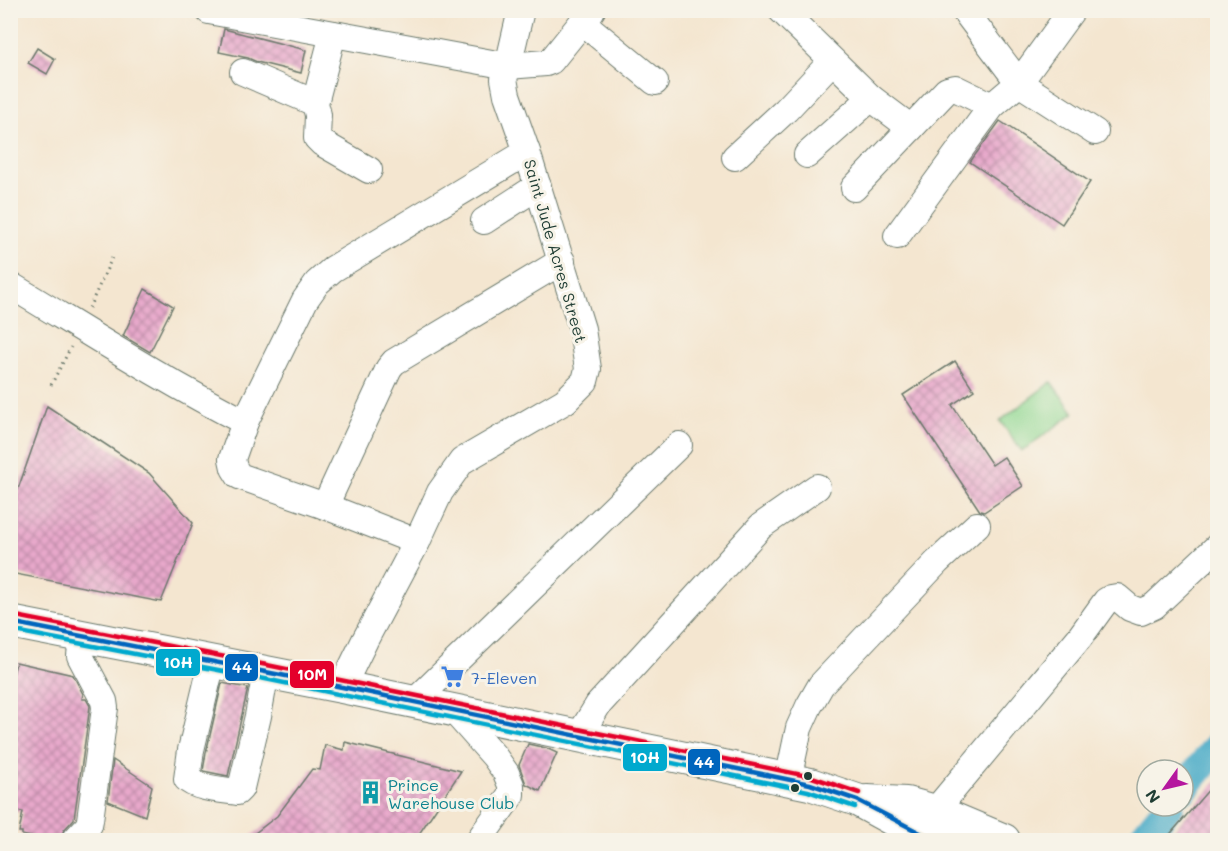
<svg xmlns="http://www.w3.org/2000/svg" width="1228" height="851" font-family="Mali,sans-serif">
	<defs>
		<pattern id="building-cross-hatch" width="8" height="8" patternUnits="userSpaceOnUse" patternTransform="scale(1.5)"><rect width="8" height="8" fill="#e8a8cb"/><path d="M0 0l8 8M0 8l8-8" fill="none" stroke="#bb8aa6"/></pattern>
	</defs>
	<rect width="100%" height="100%" fill="#f7f3e8"/>
	<filter id="ink" filterUnits="userSpaceOnUse"><feTurbulence type="fractalNoise" baseFrequency=".0167" numOctaves="2"/><feDisplacementMap in="SourceGraphic" scale="12" xChannelSelector="R" yChannelSelector="G"/><feConvolveMatrix kernelMatrix="1 2 1 2 8 2 1 2 1" color-interpolation-filters="sRGB"/></filter>
	<filter id="wash" filterUnits="userSpaceOnUse"><feTurbulence type="fractalNoise" baseFrequency=".008" numOctaves="4" result="noise"/><feDisplacementMap in="SourceGraphic" scale="24" xChannelSelector="R" yChannelSelector="G"/><feGaussianBlur stdDeviation="1.35" result="paint"/><feColorMatrix in="noise" values="0 0 0 0 0 0 0 0 0 0 0 0 0 0 0 0 0 1.4 0 .05"/><feComposite in="paint" operator="in"/></filter>
	<g filter="url(#wash)">
		<rect width="100%" height="100%" fill="#f4e6d0"/>
		<!-- park -->
		<path fill="#90d892" stroke="#588a63" stroke-width="1.5" d="M1051 382 1074 413 1022 451 1000 421Z"/>
		<g fill="none" stroke-linecap="round" stroke-linejoin="round">
			<!-- river -->
			<g stroke="#48abc7" stroke-width="30">
				<path d="M1183 789 1218 746"/>
				<path d="M1141 840 1169 806"/>
			</g>
		</g>
		<g id="blocks">
			<!-- building -->
			<g fill="url(#building-cross-hatch)">
				<path d="M224 29 306 50 301 73 257 62 248 58 219 52Z"/>
				<path d="M37 48 55 59 47 74 28 63Z"/>
				<path d="M1000 121 1090 182 1062 224 970 162Z"/>
				<path d="M145 289 173 306 150 352 123 336Z"/>
				<path d="M955 361 974 390 952 405 992 465 1004 457 1023 486 984 512 980 511 903 395Z"/>
				<path d="M47 406 149 473 193 523 161 602 10 573V512Z"/>
				<path d="M16 662 73 675 83 694 82 699H86L90 706 74 819 64 830 61 836 60 840H44L22 835V832H19L23 812 10 810V688Z"/>
				<path d="M222 683 248 688 228 776 203 771 206 753Z"/>
				<path d="M345 742 461 771 415 840H246L277 816 312 769 320 770 325 745 344 750Z"/>
				<path d="M528 744 546 748 557 753 540 791 526 784 519 765Z"/>
				<path d="M113 760 152 786 145 816 108 801Z"/>
				<path d="M1218 779V840H1165Z"/>
			</g>
		</g>
	</g>
	<g filter="url(#ink)">
		<use href="#blocks" fill-opacity="0" stroke="#6a786b" stroke-width="1.5"/>
		<g fill="none" stroke-linecap="round" stroke-linejoin="round">
			<defs>
				<g id="minor">
					<path d="M781 10 871 98 911 128"/>
					<path d="M964 10 1019 83 1095 132"/>
					<path d="M209 11 508 66 546 63 551 61 592 10"/>
					<path d="M582 22 655 82"/>
					<path d="M333 34 315 103 318 115 317 138 322 143 369 170"/>
					<path d="M243 72 315 103"/>
					<path d="M807 155 871 98"/>
					<path d="M735 157 786 110 832 61"/>
					<path d="M854 188 947 90 955 88 992 106"/>
					<path d="M484 221 538 186"/>
					<path d="M897 236 992 106 1019 83 1072 10"/>
					<path d="M10 285C88 332 164 381 245 422"/>
					<path d="M325 506 389 368 394 362 562 261"/>
					<path d="M417 542 325 506 239 476 234 468 232 459 245 422 305 300 317 283 333 269 527 152"/>
					<path d="M212 662 191 750 187 779C195 788 224 790 237 792L241 788 258 716 266 672"/>
					<path d="M342 687 365 640 417 542 440 492 462 461 565 401 585 381 588 369 582 329 527 152 507 95 504 79 508 66 521 10"/>
					<path d="M413 703 679 445"/>
					<path d="M454 711 494 756 506 773 511 785V795L479 840"/>
					<path d="M579 736 598 705 761 526 817 487"/>
					<path d="M788 780 799 728 809 706 821 685 937 562 977 525"/>
					<path d="M935 811 1080 637 1106 601 1111 598 1117 597 1130 608 1141 612 1154 606 1218 546"/>
					<path d="M75 840 89 825 90 820 105 708 104 701 80 656 82 636"/>
				</g>
				<g id="major">
					<path d="M10 622 342 687 810 784 857 800 897 822 936 840"/>
					<path d="M867 801 906 803 935 811 1004 840"/>
				</g>
			</defs>
			<!-- minor casing -->
			<use href="#minor" stroke="#6a786b" stroke-width="28"/>
			<!-- major casing -->
			<use href="#major" stroke="#6a786b" stroke-width="34"/>
			<!-- path -->
			<g stroke="#6a786b" stroke-width="3" stroke-dasharray="1.5 4.5" stroke-linecap="butt">
				<path d="M89 308 112 258"/>
				<path d="M51 385 71 347"/>
			</g>
			<!-- minor -->
			<use href="#minor" stroke="#fff" stroke-width="26"/>
			<!-- major -->
			<use href="#major" stroke="#fff" stroke-width="32"/>
			<defs>
				<path id="bus-1" d="M10 622 342 687 810 784 857 800 926 836"/>
				<path id="bus-2" d="M10 630 265 679 808 791 855 807"/>
				<path id="bus-3" d="M11 615 267 665 812 777 859 793"/>
			</defs>
			<!-- bus-1 casing -->
			<use href="#bus-1" stroke="#f7f3e8" stroke-width="9"/>
			<!-- bus-2 casing -->
			<use href="#bus-2" stroke="#f7f3e8" stroke-width="9"/>
			<!-- bus-3 casing -->
			<use href="#bus-3" stroke="#f7f3e8" stroke-width="9"/>
			<!-- bus-1 -->
			<use href="#bus-1" stroke="#0065bd" stroke-width="4.5"/>
			<!-- bus-2 -->
			<use href="#bus-2" stroke="#00a9ce" stroke-width="4.5"/>
			<!-- bus-3 -->
			<use href="#bus-3" stroke="#e4002b" stroke-width="4.5"/>
		</g>
	</g>
	<!-- icons -->
	<defs>
		<symbol id="supermarket-bare" viewBox="-9 -9 18 18"><path d="M-6-5.5h2.5l.6 2H6L4.5 2H-2.5L-4.4-4H-6ZM-1.5 3.2a1.3 1.3 0 1 0 .1 0ZM3 3.2a1.3 1.3 0 1 0 .1 0Z" fill="#3f7fe0" stroke="#f7f3e8" stroke-width="2.5" paint-order="stroke"/></symbol>
		<symbol id="building-bare" viewBox="-9 -9 18 18"><path d="M-4-6H4V6H1V3H-1V6H-4ZM-2.5-4.3h1.7v1.8h-1.7ZM.8-4.3h1.7v1.8H.8ZM-2.5-1h1.7V.8h-1.7ZM.8-1h1.7V.8H.8Z" fill="#0f9aa8" stroke="#f7f3e8" stroke-width="2.5" paint-order="stroke"/></symbol>
	</defs>
	<g fill-rule="evenodd">
		<use href="#supermarket-bare" x="436" y="660" width="33" height="33"/>
		<use href="#building-bare" x="354" y="776" width="33" height="33"/>
	</g>
	<!-- markers -->
	<g fill="#1f3d34" stroke="#f7f3e8" stroke-width="2">
		<circle cx="808" cy="776" r="5"/>
		<circle cx="795" cy="788" r="5"/>
	</g>
	<g text-anchor="middle" dominant-baseline="central" stroke-width="6" stroke-linejoin="round" paint-order="stroke">
		<!-- street labels -->
		<g font-size="16" fill="#1f3d34" stroke="#f7f3e8">
			<text transform="translate(556 251) rotate(74)">Saint Jude Acres Street</text>
		</g>
		<!-- shop labels -->
		<g font-size="16" fill="#366cbe" stroke="#f7f3e8" text-anchor="start">
			<text x="471" y="677">7-Eleven</text>
		</g>
		<!-- culture labels -->
		<g font-size="16" fill="#0d838f" stroke="#f7f3e8" text-anchor="start">
			<text x="388" y="784">Prince<tspan x="388" dy="18">Warehouse Club</tspan></text>
		</g>
	</g>
	<g stroke="#f7f3e8" stroke-width="2">
		<rect x="155" y="648" width="46" height="29" rx="6" fill="#00a9ce"/>
		<rect x="224" y="653" width="35" height="29" rx="6" fill="#0065bd"/>
		<rect x="289" y="660" width="46" height="29" rx="6" fill="#e4002b"/>
		<rect x="622" y="743" width="46" height="29" rx="6" fill="#00a9ce"/>
		<rect x="687" y="748" width="34" height="28" rx="6" fill="#0065bd"/>
	</g>
	<g font-size="16" text-anchor="middle" font-weight="bold" fill="#fff">
		<text x="178" y="668">10H</text>
		<text x="242" y="673">44</text>
		<text x="312" y="680">10M</text>
		<text x="645" y="763">10H</text>
		<text x="704" y="768">44</text>
	</g>
	<!-- margin -->
	<rect width="1228" height="851" fill="none" stroke="#f7f3e8" stroke-width="36"/>
	<!-- north arrow -->
	<g transform="translate(1165 788) rotate(236)"><circle r="28" fill="#f7f3e8" stroke="#a1aaa0" stroke-width="1.5"/>
	<path d="M0-4.5L10 22L0 15L-10 22Z" fill="#b5179e"/>
	<text y="-9" font-size="16" font-weight="bold" text-anchor="middle" fill="#1f3d34">N</text>
	</g>
</svg>
